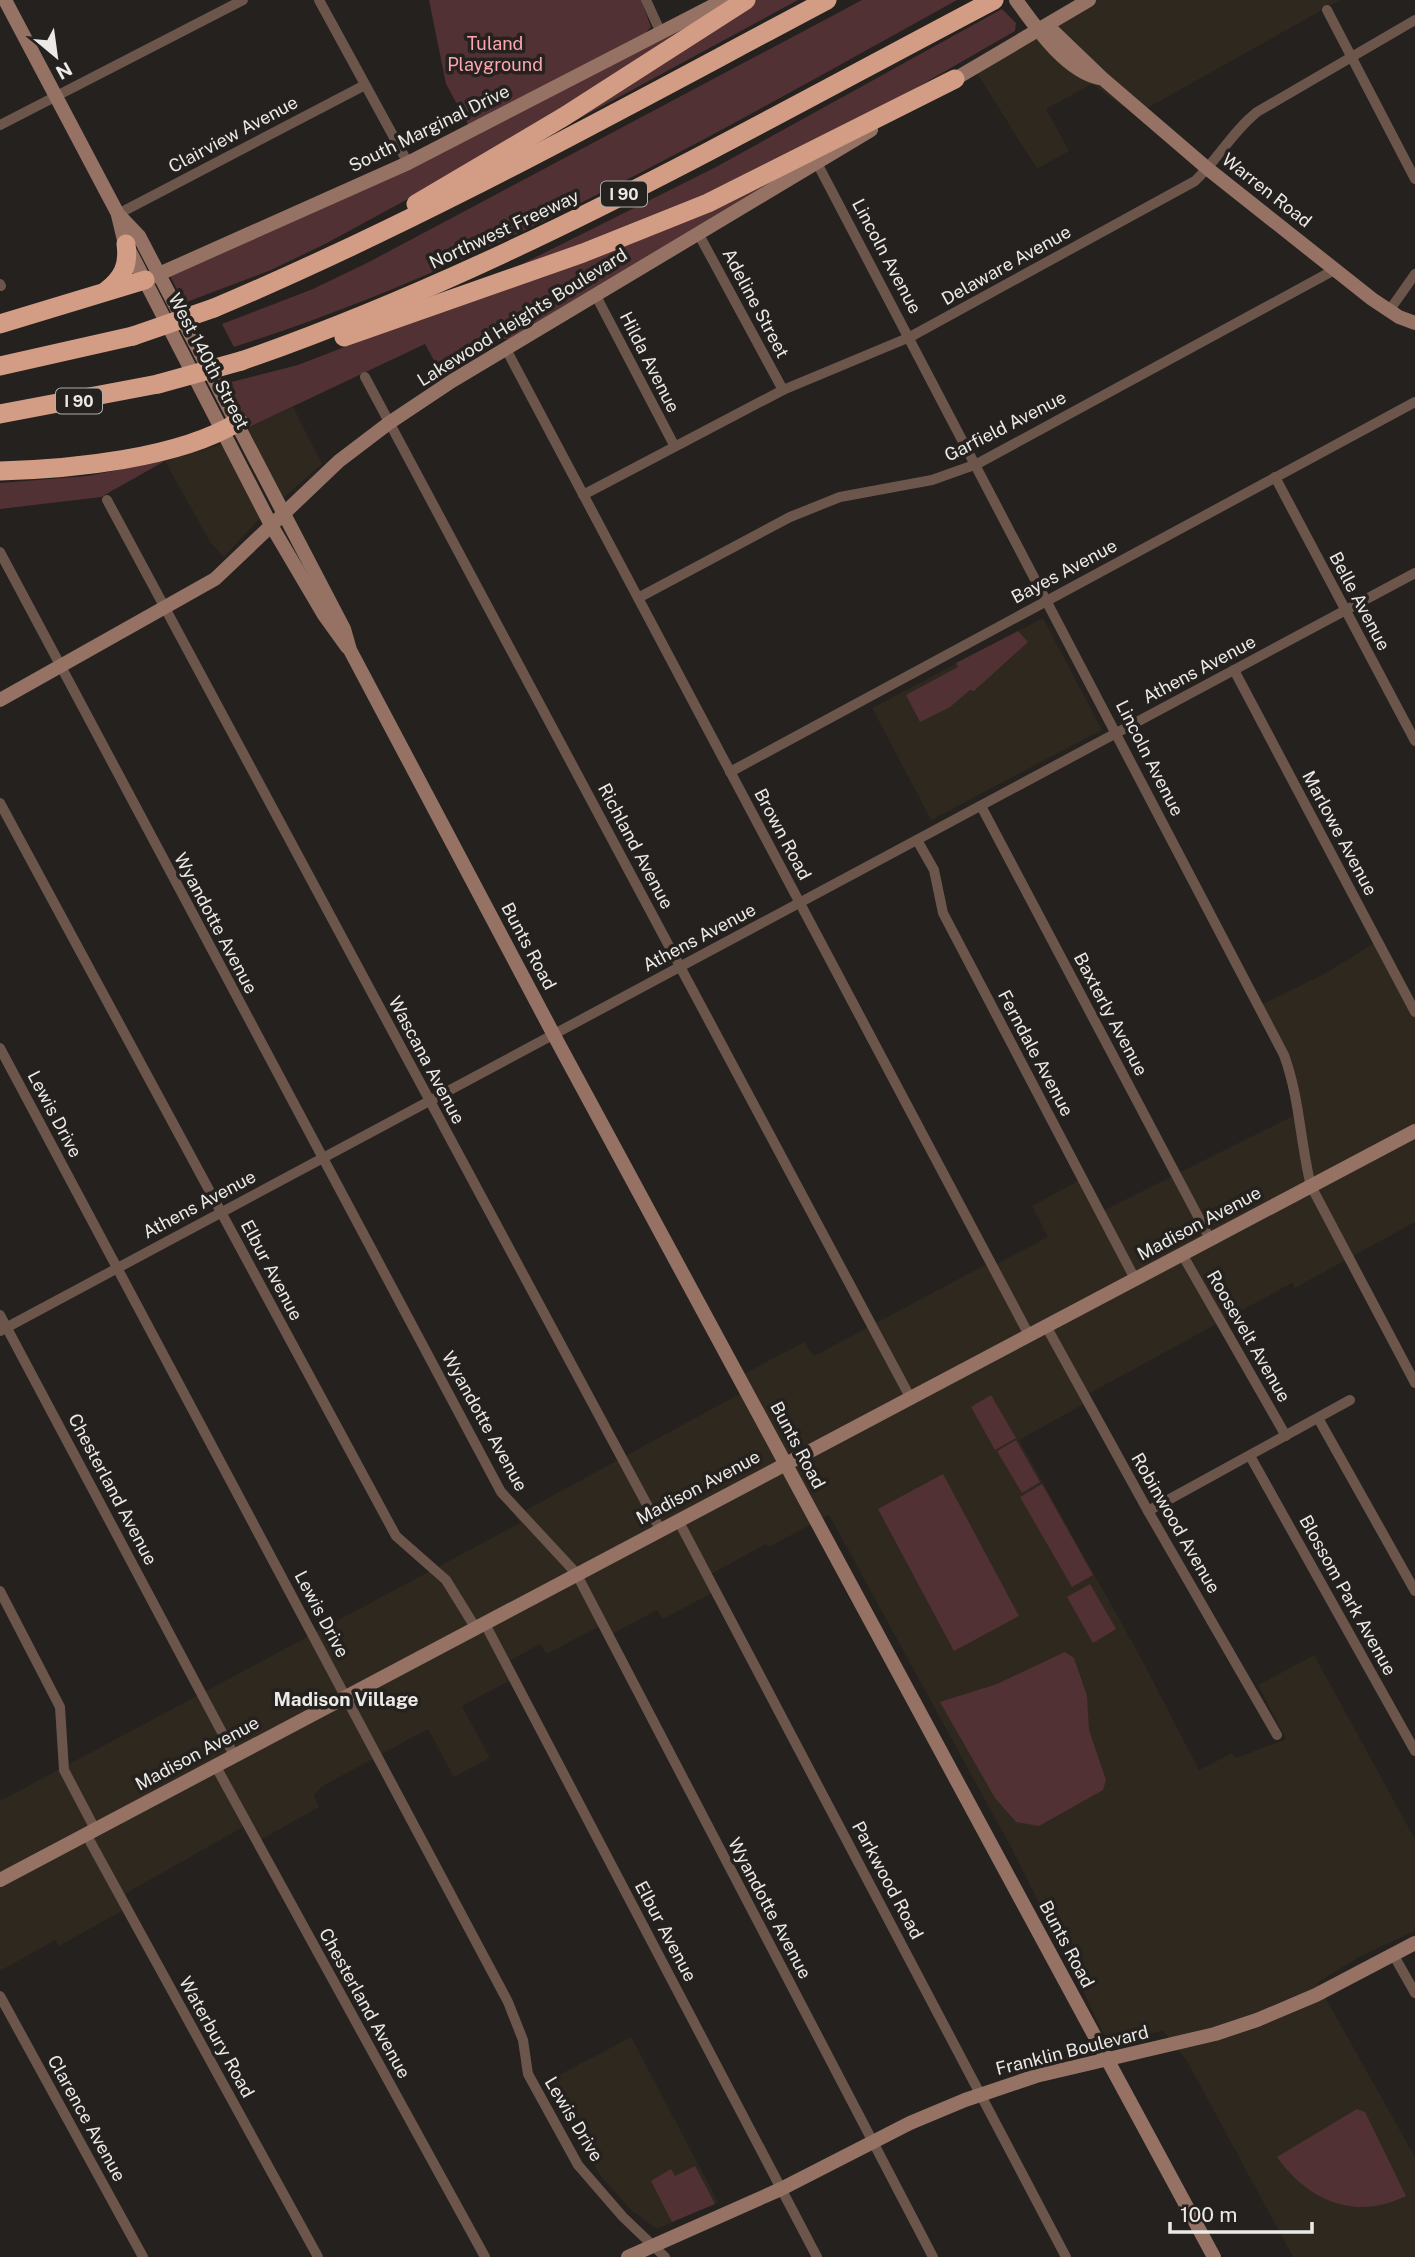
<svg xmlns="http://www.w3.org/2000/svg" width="1415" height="2257" font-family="'Public Sans',sans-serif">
	<rect width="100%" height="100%" fill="#24211e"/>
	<!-- built -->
	<g fill="#2e281f">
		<path d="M1097 0H1340L1135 115 1092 84 1046 109 1069 151 1037 169 975 70Z"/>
		<path d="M293 407 322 464 283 498 245 429Z"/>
		<path d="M222 444 262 516 224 557 210 542 165 461Z"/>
		<path d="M1043 618 1102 730 931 820 872 708Z"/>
		<path d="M1382 938 1415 1000V1222L1295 1288 1292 1283 1081 1398 1084 1404 1019 1440 1141 1658 1199 1770 1232 1753 1236 1758 1286 1739 1258 1685 1314 1655 1415 1839V1931L1359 1957 1317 1983 1415 2157V2257H1293L1187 2061 1163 2031 1108 2042 1012 1849 829 1515 769 1547 766 1544 706 1577 714 1592 663 1619 657 1610 607 1637 600 1626 547 1654 540 1644 504 1664 511 1680 462 1706 490 1758 454 1777 428 1729 321 1787 314 1796 319 1807 255 1843 245 1826 123 1895 129 1907 59 1946 55 1940 0 1971V1801L520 1523 515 1516 743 1392 736 1378 804 1342 814 1356 981 1267 989 1264 991 1267 1048 1237 1032 1206 1085 1177 1103 1211 1295 1115 1291 1086 1259 1006 1326 973Z"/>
		<path d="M631 2037 718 2202 657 2229 632 2211 600 2175 546 2082Z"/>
	</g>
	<!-- green -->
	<g fill="#523134">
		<path d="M429 0H641L651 27 645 34 469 126 446 84Z"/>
		<path d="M755 0H798L571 123Z"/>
		<path d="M862 0H957C723 129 489 266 234 347L222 324 313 289 367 263Z"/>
		<path d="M1002 9 1016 23 1015 31 902 96 660 217 516 267 716 167Z"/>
		<path d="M693 22 695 26 419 193 325 244 271 270 184 303 170 276Z"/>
		<path d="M772 181 509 339H497L443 377 425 344 245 429 223 384 298 365Z"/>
		<path d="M165 461 101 497 0 509V483L87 476Z"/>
		<path d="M1018 631 1028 642 974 691 970 690 950 707 920 722 906 695 958 667 956 663Z"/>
		<path d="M991 1395 1016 1438 995 1450 971 1407Z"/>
		<path d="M1016 1440 1040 1482 1022 1493 997 1451Z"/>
		<path d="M943 1474 1019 1616 954 1651 878 1509Z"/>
		<path d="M1042 1484 1093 1575 1072 1587 1020 1497Z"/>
		<path d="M1090 1584 1116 1629 1093 1643 1067 1597Z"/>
		<path d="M1065 1652 1074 1658 1087 1696 1089 1730 1106 1780 1103 1790 1039 1826 1016 1822 995 1798 940 1702 997 1684Z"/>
		<path d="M1357 2109 1365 2112 1406 2196C1355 2221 1308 2201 1277 2157Z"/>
		<path d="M695 2166 715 2204 672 2222 651 2181 671 2169 675 2176Z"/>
	</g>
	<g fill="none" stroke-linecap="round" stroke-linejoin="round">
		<!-- street -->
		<g stroke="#6c564c" stroke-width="10">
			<path d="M319 0 408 163"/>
			<path d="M646 0 661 33"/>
			<path d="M1327 10 1415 179"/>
			<path d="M0 125 243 0"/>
			<path d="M817 163 1284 1055C1300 1099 1300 1142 1311 1186L1415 1383"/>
			<path d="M118 214 365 85"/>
			<path d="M698 233 783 390"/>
			<path d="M0 284 1 286"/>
			<path d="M595 294 674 445"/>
			<path d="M1389 311 1415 274"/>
			<path d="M506 349 1029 1335"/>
			<path d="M365 377 910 1397"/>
			<path d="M1275 477 1415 741"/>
			<path d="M583 495 783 390 910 337 1195 181C1218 159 1232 132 1257 112L1415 20"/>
			<path d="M107 500 660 1529"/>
			<path d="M0 552 501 1492 576 1573 933 2257"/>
			<path d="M638 598 790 517 840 497 932 480 977 464 1336 269"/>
			<path d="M1234 670 1415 1012"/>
			<path d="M730 772 1415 402"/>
			<path d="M0 803 396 1536 446 1580 475 1627"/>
			<path d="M981 806 1210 1239"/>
			<path d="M917 840 934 870 943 913 1135 1279"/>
			<path d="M0 1048 508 2002 523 2040 528 2074 578 2165 623 2217 665 2257"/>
			<path d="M1182 1254 1286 1436"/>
			<path d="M0 1315 234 1755"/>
			<path d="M1046 1326 1148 1511 1277 1735"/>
			<path d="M0 1331 1415 573"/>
			<path d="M1318 1418 1415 1591"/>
			<path d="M1250 1456 1415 1751"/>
			<path d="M1148 1511 1350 1400"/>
			<path d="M678 1520 1066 2257"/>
			<path d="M0 1591 60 1707 64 1770 95 1829"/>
			<path d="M484 1622 817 2257"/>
			<path d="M215 1765 485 2257"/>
			<path d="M86 1834 318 2257"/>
			<path d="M1393 1954 1415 1993"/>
			<path d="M0 1996 143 2257"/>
		</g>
		<!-- secondary -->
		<g stroke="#957263" stroke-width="14">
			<path d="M5 0 118 214 139 236 344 629 350 650 556 1039 1214 2257"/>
			<path d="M1016 0C1035 26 1066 72 1100 78"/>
			<path d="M1037 29 1052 30 1102 78 1208 169 1372 299 1399 317 1415 323"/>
			<path d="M948 83 1089 0"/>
			<path d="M118 215 124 240 271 525 324 615 347 647"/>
			<path d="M150 278 408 163 724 0"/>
			<path d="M0 700 215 579 339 461 389 423 452 381 871 130"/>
			<path d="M0 1880 1415 1131"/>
			<path d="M628 2257 781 2189 910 2123 965 2100 1036 2076 1215 2034 1257 2020 1316 1995 1415 1943"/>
		</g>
		<!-- highway -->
		<g stroke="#d39d85" stroke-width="19">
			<path d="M416 204 565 116 746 0"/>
			<path d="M106 291C123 278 129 265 126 244"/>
			<path d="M214 308C425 219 625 107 827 0"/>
			<path d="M0 324 145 280"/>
			<path d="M344 337 583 253 708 203 955 79"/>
			<path d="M241 361C505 270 748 129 994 0"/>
			<path d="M0 366 133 336"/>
			<path d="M0 414 158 384"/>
			<path d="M0 471C70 469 178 459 238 422"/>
		</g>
		<!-- highway-bridge -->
		<g stroke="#d39d85" stroke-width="19">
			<path d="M133 336 214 308"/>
			<path d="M158 384 241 361"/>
		</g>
	</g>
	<g text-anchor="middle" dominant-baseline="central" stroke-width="7" stroke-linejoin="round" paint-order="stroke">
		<!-- shield labels -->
		<g fill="#24211e" stroke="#afaeab" stroke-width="2">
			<rect x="601" y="181.5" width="46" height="25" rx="5"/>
			<rect x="56" y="388.5" width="46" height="25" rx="5"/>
		</g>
		<g font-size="16" font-weight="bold" fill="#ebeae7">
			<text x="624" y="194">I 90</text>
			<text x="79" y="401">I 90</text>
		</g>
		<!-- park labels -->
		<g font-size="18" fill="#fda6af" stroke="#24211e">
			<text x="495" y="43">Tuland<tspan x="495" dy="21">Playground</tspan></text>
		</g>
		<!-- street labels -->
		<g font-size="18" fill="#ebeae7" stroke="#24211e">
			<text transform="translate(429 128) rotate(-26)">South Marginal Drive</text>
			<text transform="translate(233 134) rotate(-28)">Clairview Avenue</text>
			<text transform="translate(1267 190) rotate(38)">Warren Road</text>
			<text transform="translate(504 229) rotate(-25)">Northwest Freeway</text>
			<text transform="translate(887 256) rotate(62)">Lincoln Avenue</text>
			<text transform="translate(1006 265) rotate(-29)">Delaware Avenue</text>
			<text transform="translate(756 303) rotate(62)">Adeline Street</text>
			<text transform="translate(522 317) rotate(-32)">Lakewood Heights Boulevard</text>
			<text transform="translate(209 361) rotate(62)">West 140th Street</text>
			<text transform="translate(650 362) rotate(63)">Hilda Avenue</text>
			<text transform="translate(1005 426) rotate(-27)">Garfield Avenue</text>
			<text transform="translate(1064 571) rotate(-28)">Bayes Avenue</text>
			<text transform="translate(1360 601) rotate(62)">Belle Avenue</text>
			<text transform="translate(1199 669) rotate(-28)">Athens Avenue</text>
			<text transform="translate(1150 758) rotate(63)">Lincoln Avenue</text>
			<text transform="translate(1340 833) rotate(62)">Marlowe Avenue</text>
			<text transform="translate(783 834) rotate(62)">Brown Road</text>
			<text transform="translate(636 846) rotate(62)">Richland Avenue</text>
			<text transform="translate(216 923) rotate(62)">Wyandotte Avenue</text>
			<text transform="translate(699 937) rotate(-28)">Athens Avenue</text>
			<text transform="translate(529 946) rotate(62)">Bunts Road</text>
			<text transform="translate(1111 1014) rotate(62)">Baxterly Avenue</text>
			<text transform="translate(1036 1053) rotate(62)">Ferndale Avenue</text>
			<text transform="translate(427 1060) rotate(62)">Wascana Avenue</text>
			<text transform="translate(55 1114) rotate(62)">Lewis Drive</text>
			<text transform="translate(199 1204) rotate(-28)">Athens Avenue</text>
			<text transform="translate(1199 1223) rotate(-28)">Madison Avenue</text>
			<text transform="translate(272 1270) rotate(62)">Elbur Avenue</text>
			<text transform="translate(1249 1336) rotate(60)">Roosevelt Avenue</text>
			<text transform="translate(485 1421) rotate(61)">Wyandotte Avenue</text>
			<text transform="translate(798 1445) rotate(62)">Bunts Road</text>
			<text transform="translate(698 1487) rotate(-28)">Madison Avenue</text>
			<text transform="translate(113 1489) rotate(62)">Chesterland Avenue</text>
			<text transform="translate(1176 1523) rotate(60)">Robinwood Avenue</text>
			<text transform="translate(1348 1595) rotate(61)">Blossom Park Avenue</text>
			<text transform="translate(322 1614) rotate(62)">Lewis Drive</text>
			<text transform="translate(197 1753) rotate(-28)">Madison Avenue</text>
			<text transform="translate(888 1880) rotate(62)">Parkwood Road</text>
			<text transform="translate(770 1908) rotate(62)">Wyandotte Avenue</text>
			<text transform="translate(666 1931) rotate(62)">Elbur Avenue</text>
			<text transform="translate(1067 1944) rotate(62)">Bunts Road</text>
			<text transform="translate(365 2003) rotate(61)">Chesterland Avenue</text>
			<text transform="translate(217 2037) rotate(61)">Waterbury Road</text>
			<text transform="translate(1072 2050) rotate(-14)">Franklin Boulevard</text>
			<text transform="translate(87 2118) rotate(61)">Clarence Avenue</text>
			<text transform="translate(574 2119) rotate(59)">Lewis Drive</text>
		</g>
		<!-- neighbourhood labels -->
		<g font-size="19" font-weight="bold" fill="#ebeae7" stroke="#24211e">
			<text x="346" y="1699">Madison Village</text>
		</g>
	</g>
	<!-- north arrow -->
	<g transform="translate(56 56) rotate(151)" stroke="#24211e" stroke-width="5" paint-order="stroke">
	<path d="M0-5L12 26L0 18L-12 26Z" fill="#ebeae7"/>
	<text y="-10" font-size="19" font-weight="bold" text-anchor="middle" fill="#ebeae7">N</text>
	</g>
	<!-- scale -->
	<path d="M1170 2222v10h142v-10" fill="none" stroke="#ebeae7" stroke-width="3.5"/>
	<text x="1180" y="2222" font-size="21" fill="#ebeae7" stroke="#24211e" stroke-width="5" paint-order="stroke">100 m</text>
</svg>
